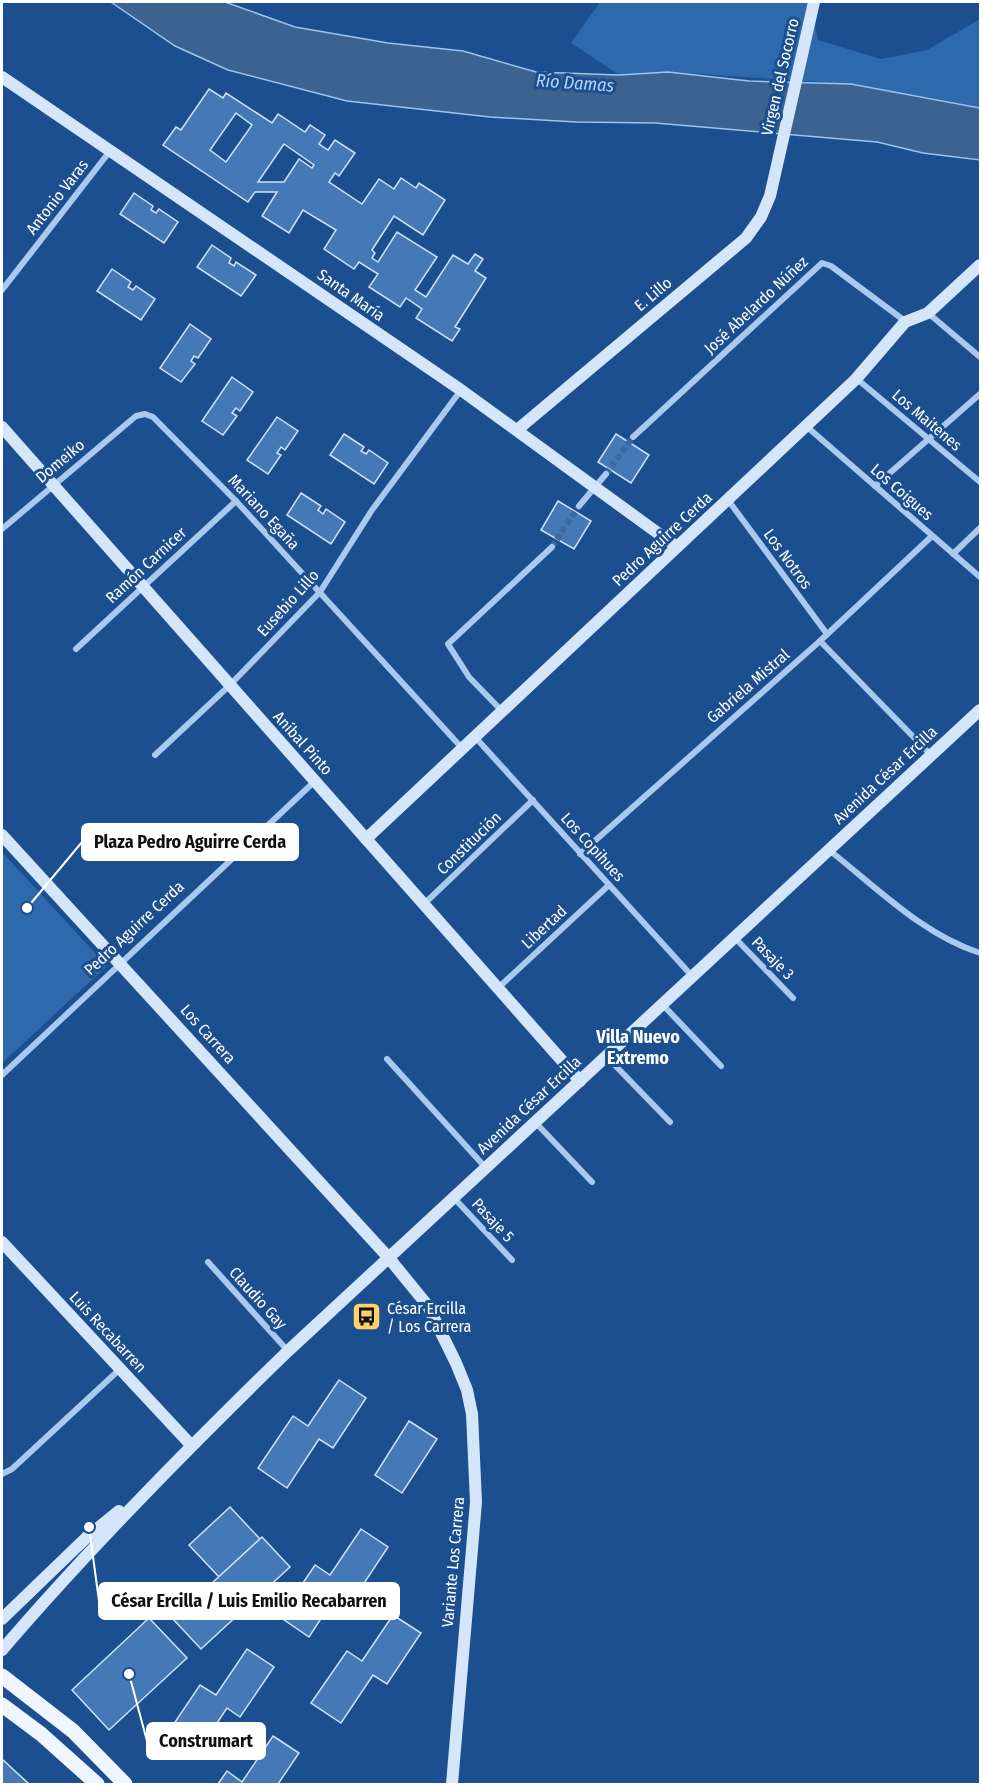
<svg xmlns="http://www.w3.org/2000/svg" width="982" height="1786" font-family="'Fira Sans Condensed',sans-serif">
	<rect width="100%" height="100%" fill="#1b4f8f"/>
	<!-- green -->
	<g fill="#2e69ad">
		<path d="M600 2H810L818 40 881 59 927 50 980 19V108L851 84 668 72 619 75 571 43Z"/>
		<path d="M2 852 107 966 2 1063Z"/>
	</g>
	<!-- water -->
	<path fill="#3c6290" stroke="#9cc4f0" stroke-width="1.5" d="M111 2H225L295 27 388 43 463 51 536 72 619 75 668 72 749 81 851 84 980 108V160L923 153 877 142 655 123 576 122 490 117 347 101 228 70 175 46Z"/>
	<!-- building -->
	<g fill="#4478b7" stroke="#cfe3fa" stroke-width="1.5" fill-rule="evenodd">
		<path d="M209 89 223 98 226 93 272 123 278 114 305 132 310 125 325 135 319 144 328 150 335 140 355 153 339 176 335 173 329 182 362 204 379 179 394 189 401 178 416 188 419 183 445 200 423 235 394 216 372 250 375 253 372 258 378 262 397 232 437 257 415 290 426 297 453 255 468 264 475 254 483 259 475 271 486 278 455 327 460 329 452 341 416 318 422 309 406 298 400 307 369 287 378 274 359 262 354 269 324 249 336 230 303 210 289 233 262 216 277 192H255L248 202 163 145 176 127 181 130ZM236 113 252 125 226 162 210 150ZM284 144 314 165 312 168 299 159 284 182H258Z"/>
		<path d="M134 193 153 206 151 210 156 213 159 209 178 222 164 243 120 214Z"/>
		<path d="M212 245 231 258 229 263 234 266 236 262 256 275 241 296 197 267Z"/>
		<path d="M112 269 131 282 128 287 133 290 136 286 155 299 141 320 97 291Z"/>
		<path d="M190 324 211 339 198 358 194 356 191 361 195 364 181 382 160 368Z"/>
		<path d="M232 377 253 392 240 411 236 408 232 413 237 416 223 435 202 421Z"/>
		<path d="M277 417 298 431 285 450 281 447 277 453 281 455 268 474 247 460Z"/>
		<path d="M344 434 364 447 361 451 366 454 369 450 388 463 374 484 330 455Z"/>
		<path d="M616 434 649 455 631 483 598 462Z"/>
		<path d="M301 493 321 506 318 510 323 514 326 509 345 522 331 544 287 515Z"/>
		<path d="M558 501 591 521 574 549 541 530Z"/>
		<path d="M339 1380 366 1398 333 1448 319 1439 287 1488 258 1468 293 1416 308 1426Z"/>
		<path d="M409 1421 437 1439 402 1493 375 1475Z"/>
		<path d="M230 1507 260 1539 219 1577 189 1545Z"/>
		<path d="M361 1529 388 1547 355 1597 341 1588 309 1637 280 1617 315 1565 330 1575Z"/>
		<path d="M262 1537 290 1567 201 1649 173 1619Z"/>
		<path d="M393 1615 421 1633 387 1684 373 1675 341 1723 311 1703 347 1651 362 1661Z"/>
		<path d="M149 1618 187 1658 109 1730 72 1690Z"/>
		<path d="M247 1649 274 1667 240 1717 227 1708 194 1757 165 1737 200 1685 216 1695Z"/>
		<path d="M273 1736 299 1753 278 1784H218L227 1771 242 1782Z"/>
		<path d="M2 1759 29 1784H2Z"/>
	</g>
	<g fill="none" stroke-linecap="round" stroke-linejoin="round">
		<!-- street-tunnel -->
		<g stroke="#3d69a0" stroke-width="6" stroke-dasharray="6 3" stroke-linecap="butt">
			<path d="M606 474 633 437"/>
			<path d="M552 547 579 506"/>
		</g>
		<!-- street -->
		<g stroke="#a9c9ee" stroke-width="6">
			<path d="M2 290 110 151"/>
			<path d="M928 313 980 357"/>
			<path d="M857 379 980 482"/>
			<path d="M806 426 980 577"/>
			<path d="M633 437 822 263 831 266 905 321"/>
			<path d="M875 486 980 394"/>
			<path d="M728 500 827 634"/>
			<path d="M579 506 606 474"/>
			<path d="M2 529 136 416 145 414 153 417 236 501 462 748"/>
			<path d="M953 554 980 528"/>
			<path d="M820 641 931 755"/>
			<path d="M76 649 236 501"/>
			<path d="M501 710 469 677 448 644 552 547"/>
			<path d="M475 737 692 976"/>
			<path d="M155 755 230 685 320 592 372 510 461 390"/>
			<path d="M829 850C876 887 923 935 980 953"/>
			<path d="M580 854 820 641 932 536"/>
			<path d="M424 904 533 800"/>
			<path d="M735 938 793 998"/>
			<path d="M498 988 609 885"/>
			<path d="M662 1004 721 1066"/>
			<path d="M606 1056 670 1122"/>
			<path d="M387 1059 486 1168"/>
			<path d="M2 1075 315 781"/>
			<path d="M535 1122 592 1182"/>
			<path d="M454 1198 512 1260"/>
			<path d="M208 1262 288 1351"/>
			<path d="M2 1474 12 1469 120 1369"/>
		</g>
		<!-- secondary -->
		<g stroke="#d6e6fa" stroke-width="12">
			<path d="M2 77 461 390 677 547"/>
			<path d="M2 427 580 1081"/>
			<path d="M517 430 746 238 761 217 770 196 814 2"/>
			<path d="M2 835 388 1257 428 1306 456 1363 467 1390 472 1414 476 1502 452 1784"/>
			<path d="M366 839 856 379 905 322 928 313 980 265"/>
			<path d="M2 1242 191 1445"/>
			<path d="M2 1619 87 1537 119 1511"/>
			<path d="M2 1650C92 1545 189 1447 288 1351L980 710"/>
		</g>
		<!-- primary -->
		<g stroke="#f0f6ff" stroke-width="15">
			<path d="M2 1676 73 1731 125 1784"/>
			<path d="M2 1705 41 1734 97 1784"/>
		</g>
	</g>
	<!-- icons -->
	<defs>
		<symbol id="bus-square" viewBox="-11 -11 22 22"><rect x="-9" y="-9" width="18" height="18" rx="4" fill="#ffd166" stroke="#1b4f8f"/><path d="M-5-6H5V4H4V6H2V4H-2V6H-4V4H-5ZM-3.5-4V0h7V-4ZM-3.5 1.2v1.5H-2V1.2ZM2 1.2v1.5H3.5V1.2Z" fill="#111"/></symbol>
	</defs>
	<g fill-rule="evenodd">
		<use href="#bus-square" x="350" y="1300" width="33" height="33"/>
	</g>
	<g text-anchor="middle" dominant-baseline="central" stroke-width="6" stroke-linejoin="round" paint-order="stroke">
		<!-- street labels -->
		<g font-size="16" fill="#fff" stroke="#1b4f8f">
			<text transform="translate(780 77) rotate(-77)">Virgen del Socorro</text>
			<text transform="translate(57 197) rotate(-52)">Antonio Varas</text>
			<text transform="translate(653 294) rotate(-40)">E. Lillo</text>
			<text transform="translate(351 295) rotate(35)">Santa María</text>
			<text transform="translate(756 305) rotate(-43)">José Abelardo Núñez</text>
			<text transform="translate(927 420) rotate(40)">Los Maitenes</text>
			<text transform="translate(60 461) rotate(-40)">Domeiko</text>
			<text transform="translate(902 492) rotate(41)">Los Coigues</text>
			<text transform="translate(264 512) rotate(47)">Mariano Egaña</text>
			<text transform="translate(662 539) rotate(-43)">Pedro Aguirre Cerda</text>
			<text transform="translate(788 559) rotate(54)">Los Notros</text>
			<text transform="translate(146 565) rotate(-43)">Ramón Carnicer</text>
			<text transform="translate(288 603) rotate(-48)">Eusebio Lillo</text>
			<text transform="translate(748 686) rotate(-41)">Gabriela Mistral</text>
			<text transform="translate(303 743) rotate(48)">Aníbal Pinto</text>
			<text transform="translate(885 775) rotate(-43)">Avenida César Ercilla</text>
			<text transform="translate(469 843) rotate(-44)">Constitución</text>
			<text transform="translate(593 847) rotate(48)">Los Copihues</text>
			<text transform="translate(544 927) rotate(-43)">Libertad</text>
			<text transform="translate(134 928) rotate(-43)">Pedro Aguirre Cerda</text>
			<text transform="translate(773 958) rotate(46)">Pasaje 3</text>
			<text transform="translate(208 1034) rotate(48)">Los Carrera</text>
			<text transform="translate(529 1105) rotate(-43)">Avenida César Ercilla</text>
			<text transform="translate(493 1220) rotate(47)">Pasaje 5</text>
			<text transform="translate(258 1298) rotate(48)">Claudio Gay</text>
			<text transform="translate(108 1332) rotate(47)">Luis Recabarren</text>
			<text transform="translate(453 1562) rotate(-85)">Variante Los Carrera</text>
		</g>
		<!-- poi labels -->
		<g font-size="16" fill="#fff" stroke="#1b4f8f" text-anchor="start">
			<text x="387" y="1308">César Ercilla<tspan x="387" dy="18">/ Los Carrera</tspan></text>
		</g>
		<!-- water labels -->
		<g font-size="18" font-style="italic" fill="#b5d3f5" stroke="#1b4f8f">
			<text transform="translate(575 83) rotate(4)">Río Damas</text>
		</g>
		<!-- neighbourhood labels -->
		<g font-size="18" font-weight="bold" fill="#fff" stroke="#1b4f8f">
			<text x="638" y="1037">Villa Nuevo<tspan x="638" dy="21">Extremo</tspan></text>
		</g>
	</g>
	<!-- callouts -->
	<path fill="none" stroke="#fff" stroke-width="2" d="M27 908L82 842M89 1527L99 1601M129 1674L147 1741"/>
	<g fill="#fff" stroke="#1b4f8f" stroke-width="2">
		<circle cx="27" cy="908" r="6"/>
		<circle cx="89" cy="1527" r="6"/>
		<circle cx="129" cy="1674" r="6"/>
	</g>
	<g fill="#fff" stroke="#fff" stroke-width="2">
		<rect x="82" y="824" width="216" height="36" rx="6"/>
		<rect x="99" y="1583" width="300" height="36" rx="6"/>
		<rect x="147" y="1723" width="118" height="36" rx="6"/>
	</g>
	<g font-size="18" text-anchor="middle" font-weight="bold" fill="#111">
		<text x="190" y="848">Plaza Pedro Aguirre Cerda</text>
		<text x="249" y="1607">César Ercilla / Luis Emilio Recabarren</text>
		<text x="206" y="1747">Construmart</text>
	</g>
	<!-- border -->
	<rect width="982" height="1786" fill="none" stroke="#ffffff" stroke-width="6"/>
</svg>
